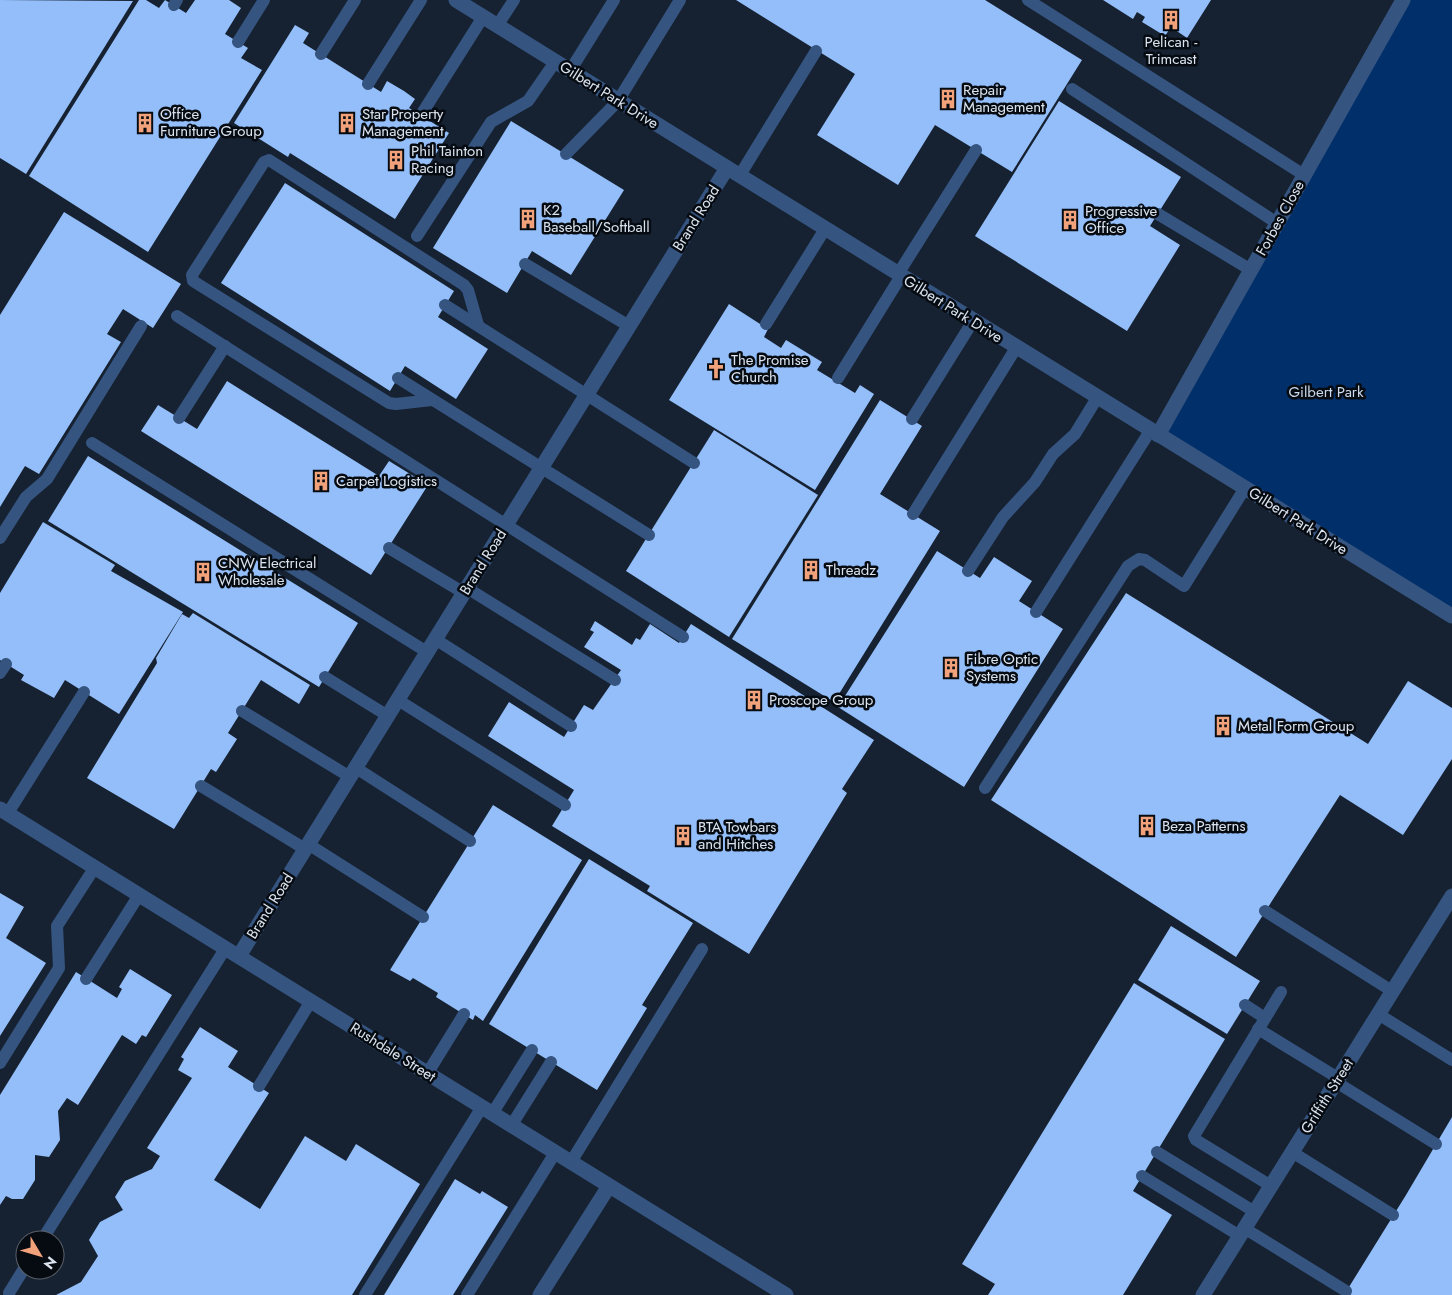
<svg xmlns="http://www.w3.org/2000/svg" width="1452" height="1295" font-family="Jost,sans-serif">
	<rect width="100%" height="100%" fill="#162231"/>
	<!-- green -->
	<path fill="#002f69" d="M1403 0H1452V616L1158 435Z"/>
	<!-- building -->
	<g fill="#93befa">
		<path d="M0 0 133 1 26 174 0 158Z"/>
		<path d="M139 0H146L159 8 165 0 186 13 195 0H229L241 8 225 34 248 48 241 58 262 70 148 252 29 176Z"/>
		<path d="M736 0H985L1082 60 1012 172 935 125 898 185 817 135 855 74Z"/>
		<path d="M1103 0H1211L1187 38 1171 27 1165 36 1142 22 1145 17 1137 12 1133 19Z"/>
		<path d="M295 25 309 33 303 43 381 92 387 81 404 91 415 99 409 108 449 133 395 219 290 153 288 157 234 123Z"/>
		<path d="M1059 101 1181 177 1150 226 1180 245 1127 331 975 236Z"/>
		<path d="M511 121 624 190 571 275 532 251 507 293 433 248Z"/>
		<path d="M285 183 454 291 438 317 488 349 456 399 405 366 390 391 221 283Z"/>
		<path d="M64 212 181 284 153 328 123 309 107 334 121 342 39 474 25 466 0 507V315Z"/>
		<path d="M729 304 768 329 764 337 781 348 786 340 822 362 817 370 855 393 860 385 874 394 815 490 669 400Z"/>
		<path d="M227 381 379 476 389 461 428 485 371 575 141 431 158 405 197 429Z"/>
		<path d="M880 400 922 426 880 494 940 531 834 702 732 639Z"/>
		<path d="M714 430 818 495 729 637 626 571Z"/>
		<path d="M88 456 358 623 319 687 48 521Z"/>
		<path d="M43 522 115 565 111 571 183 612 119 714 65 680 54 698 21 680 24 675 0 660V593Z"/>
		<path d="M937 551 980 578 994 557 1032 581 1019 601 1063 629 964 787 838 707Z"/>
		<path d="M1126 593 1368 744 1408 681 1452 708V759L1403 835 1340 795 1236 957 991 800Z"/>
		<path d="M193 613 310 685 299 704 261 680 228 733 237 739 216 772 211 769 174 829 87 778 157 663 156 658 182 614 189 618Z"/>
		<path d="M595 621 632 645 636 638 640 640 650 624 679 643 691 624 874 740 842 789 847 793 749 954 647 891 650 886 552 826 574 790 488 736 509 702 564 737 584 705 593 710 621 670 584 647 594 632 590 630Z"/>
		<path d="M493 805 582 860 483 1021 475 1015 473 1020 436 997 438 993 413 978 410 981 390 970Z"/>
		<path d="M589 859 693 923 642 1005 647 1008 597 1090 489 1024Z"/>
		<path d="M0 893 24 907 6 938 46 963 0 1036Z"/>
		<path d="M1171 926 1260 981 1227 1034 1138 980Z"/>
		<path d="M130 969 172 995 146 1037 142 1035 136 1044 122 1035 78 1105 67 1098 58 1111 60 1140 49 1157 35 1155V1180L23 1199H12L6 1196 0 1205V1095L76 972 117 998 122 989 119 987Z"/>
		<path d="M1134 983 1225 1039 1133 1191 1172 1215 1123 1295H988L995 1284 962 1264Z"/>
		<path d="M200 1027 238 1051 228 1067 269 1093 214 1180 260 1209 305 1136 346 1161 356 1144 420 1184 352 1295H56L81 1282 98 1256 89 1240 100 1222 123 1210 115 1197 125 1181 152 1169 160 1156 147 1148 192 1078 178 1070 184 1059 181 1057Z"/>
		<path d="M1452 1117V1295H1344L1406 1195Z"/>
		<path d="M455 1179 480 1194 482 1191 508 1207 453 1295H384Z"/>
	</g>
	<g fill="none" stroke-linecap="round" stroke-linejoin="round">
		<!-- lane -->
		<g stroke="#355480" stroke-width="12">
			<path d="M1028 0 1304 175"/>
			<path d="M174 5 177 0"/>
			<path d="M497 26 514 0"/>
			<path d="M238 42 264 0"/>
			<path d="M321 54 355 0"/>
			<path d="M570 71 614 0"/>
			<path d="M368 84 421 0"/>
			<path d="M1072 89 1277 223"/>
			<path d="M421 115 483 17"/>
			<path d="M566 154 618 101 680 0"/>
			<path d="M740 175 816 51"/>
			<path d="M1158 214 1251 270"/>
			<path d="M417 236 491 122 528 101 555 62"/>
			<path d="M525 264 629 326"/>
			<path d="M898 274 976 150"/>
			<path d="M445 305 694 463"/>
			<path d="M177 316 683 637"/>
			<path d="M766 324 825 229"/>
			<path d="M398 378 649 535"/>
			<path d="M838 378 901 276"/>
			<path d="M432 400 396 404 389 403 193 281 192 275 264 162 269 160 464 285 468 290 478 325"/>
			<path d="M179 418 225 346"/>
			<path d="M912 419 973 321"/>
			<path d="M92 443 427 652"/>
			<path d="M913 514 1016 348"/>
			<path d="M0 538 26 497 47 479 141 326"/>
			<path d="M389 548 464 593"/>
			<path d="M968 571 1003 517 1035 482 1053 454 1075 434 1097 398"/>
			<path d="M467 588 615 680"/>
			<path d="M1036 612 1150 431"/>
			<path d="M435 639 571 726"/>
			<path d="M0 673 6 664"/>
			<path d="M325 677 388 716"/>
			<path d="M398 700 565 805"/>
			<path d="M242 711 350 777"/>
			<path d="M356 768 470 841"/>
			<path d="M201 786 305 849"/>
			<path d="M985 788 1128 566 1139 559 1145 560 1184 586 1245 488"/>
			<path d="M8 813 84 692"/>
			<path d="M308 844 423 917"/>
			<path d="M1265 911 1392 991"/>
			<path d="M86 979 139 895"/>
			<path d="M1245 1005 1265 1018"/>
			<path d="M1378 1014 1452 1060"/>
			<path d="M1258 1029 1338 1078"/>
			<path d="M0 1063 59 968 57 926 95 867"/>
			<path d="M427 1074 464 1014"/>
			<path d="M1336 1082 1436 1144"/>
			<path d="M259 1086 311 1001"/>
			<path d="M492 1114 532 1050"/>
			<path d="M511 1126 551 1062"/>
			<path d="M1157 1152 1255 1212"/>
			<path d="M1292 1152 1393 1215"/>
			<path d="M571 1162 702 949"/>
			<path d="M1142 1176 1240 1236"/>
			<path d="M1271 1186 1196 1140 1194 1136 1281 992"/>
			<path d="M1244 1228 1346 1291"/>
			<path d="M42 1240 225 949"/>
			<path d="M9 1293 25 1267"/>
			<path d="M365 1295 482 1107"/>
			<path d="M467 1295 555 1153"/>
		</g>
		<!-- street -->
		<g stroke="#355480" stroke-width="15">
			<path d="M456 0 1452 616"/>
			<path d="M1158 435 1403 0"/>
			<path d="M0 809 786 1295"/>
			<path d="M239 956 727 168"/>
			<path d="M540 1295 609 1186"/>
			<path d="M1203 1295 1452 896"/>
		</g>
	</g>
	<!-- icons -->
	<defs>
		<symbol id="building-bare" viewBox="-9 -9 18 18"><path d="M-4-6H4V6H1V3H-1V6H-4ZM-2.5-4.3h1.7v1.8h-1.7ZM.8-4.3h1.7v1.8H.8ZM-2.5-1h1.7V.8h-1.7ZM.8-1h1.7V.8H.8Z" fill="#f1a27b" stroke="#060b12" stroke-width="2.5" paint-order="stroke"/></symbol>
		<symbol id="church-bare" viewBox="-9 -9 18 18"><path d="M-1.2-6h2.4v3.5h3.3v2.4h-3.3V6h-2.4V-.1h-3.3v-2.4h3.3Z" fill="#f1a27b" stroke="#060b12" stroke-width="2.5" paint-order="stroke"/></symbol>
	</defs>
	<g fill-rule="evenodd">
		<use href="#building-bare" x="1157" y="6" width="28" height="28"/>
		<use href="#building-bare" x="934" y="85" width="28" height="28"/>
		<use href="#building-bare" x="131" y="109" width="28" height="28"/>
		<use href="#building-bare" x="333" y="109" width="28" height="28"/>
		<use href="#building-bare" x="382" y="146" width="28" height="28"/>
		<use href="#building-bare" x="514" y="205" width="28" height="28"/>
		<use href="#building-bare" x="1056" y="206" width="28" height="28"/>
		<use href="#church-bare" x="702" y="355" width="28" height="28"/>
		<use href="#building-bare" x="307" y="467" width="28" height="28"/>
		<use href="#building-bare" x="797" y="556" width="28" height="28"/>
		<use href="#building-bare" x="189" y="558" width="28" height="28"/>
		<use href="#building-bare" x="937" y="654" width="28" height="28"/>
		<use href="#building-bare" x="740" y="686" width="28" height="28"/>
		<use href="#building-bare" x="1209" y="712" width="28" height="28"/>
		<use href="#building-bare" x="1133" y="812" width="28" height="28"/>
		<use href="#building-bare" x="669" y="822" width="28" height="28"/>
	</g>
	<g text-anchor="middle" dominant-baseline="central" stroke-width="5" stroke-linejoin="round" paint-order="stroke">
		<!-- poi labels -->
		<g font-size="15" fill="#dbe3ee" stroke="#060b12" text-anchor="start">
			<text x="1171" y="42" text-anchor="middle">Pelican -<tspan x="1171" dy="17">Trimcast</tspan></text>
			<text x="963" y="90">Repair<tspan x="963" dy="17">Management</tspan></text>
			<text x="160" y="114">Office<tspan x="160" dy="17">Furniture Group</tspan></text>
			<text x="362" y="114">Star Property<tspan x="362" dy="17">Management</tspan></text>
			<text x="411" y="151">Phil Tainton<tspan x="411" dy="17">Racing</tspan></text>
			<text x="543" y="210">K2<tspan x="543" dy="17">Baseball/Softball</tspan></text>
			<text x="1085" y="211">Progressive<tspan x="1085" dy="17">Office</tspan></text>
			<text x="731" y="360">The Promise<tspan x="731" dy="17">Church</tspan></text>
			<text x="336" y="481">Carpet Logistics</text>
			<text x="218" y="563">CNW Electrical<tspan x="218" dy="17">Wholesale</tspan></text>
			<text x="826" y="570">Threadz</text>
			<text x="966" y="659">Fibre Optic<tspan x="966" dy="17">Systems</tspan></text>
			<text x="769" y="700">Proscope Group</text>
			<text x="1238" y="726">Metal Form Group</text>
			<text x="1162" y="826">Beza Patterns</text>
			<text x="698" y="827">BTA Towbars<tspan x="698" dy="17">and Hitches</tspan></text>
		</g>
		<!-- street labels -->
		<g font-size="15" fill="#dbe3ee" stroke="#060b12">
			<text transform="translate(609 95) rotate(32)">Gilbert Park Drive</text>
			<text transform="translate(696 218) rotate(-58)">Brand Road</text>
			<text transform="translate(1280 218) rotate(-61)">Forbes Close</text>
			<text transform="translate(953 309) rotate(32)">Gilbert Park Drive</text>
			<text transform="translate(1298 521) rotate(32)">Gilbert Park Drive</text>
			<text transform="translate(483 562) rotate(-58)">Brand Road</text>
			<text transform="translate(270 906) rotate(-58)">Brand Road</text>
			<text transform="translate(393 1052) rotate(32)">Rushdale Street</text>
			<text transform="translate(1327 1096) rotate(-58)">Griffith Street</text>
		</g>
		<!-- park labels -->
		<g font-size="15" fill="#ccdaed" stroke="#060b12">
			<text x="1326" y="392">Gilbert Park</text>
		</g>
	</g>
	<!-- north arrow -->
	<g transform="translate(40 1255) rotate(128)"><circle r="24" fill="#060b12" stroke="#5b616a"/>
	<path d="M0-4L9 19L0 12L-9 19Z" fill="#f1a27b"/>
	<text y="-8" font-size="14" font-weight="bold" text-anchor="middle" fill="#dbe3ee">N</text>
	</g>
</svg>
